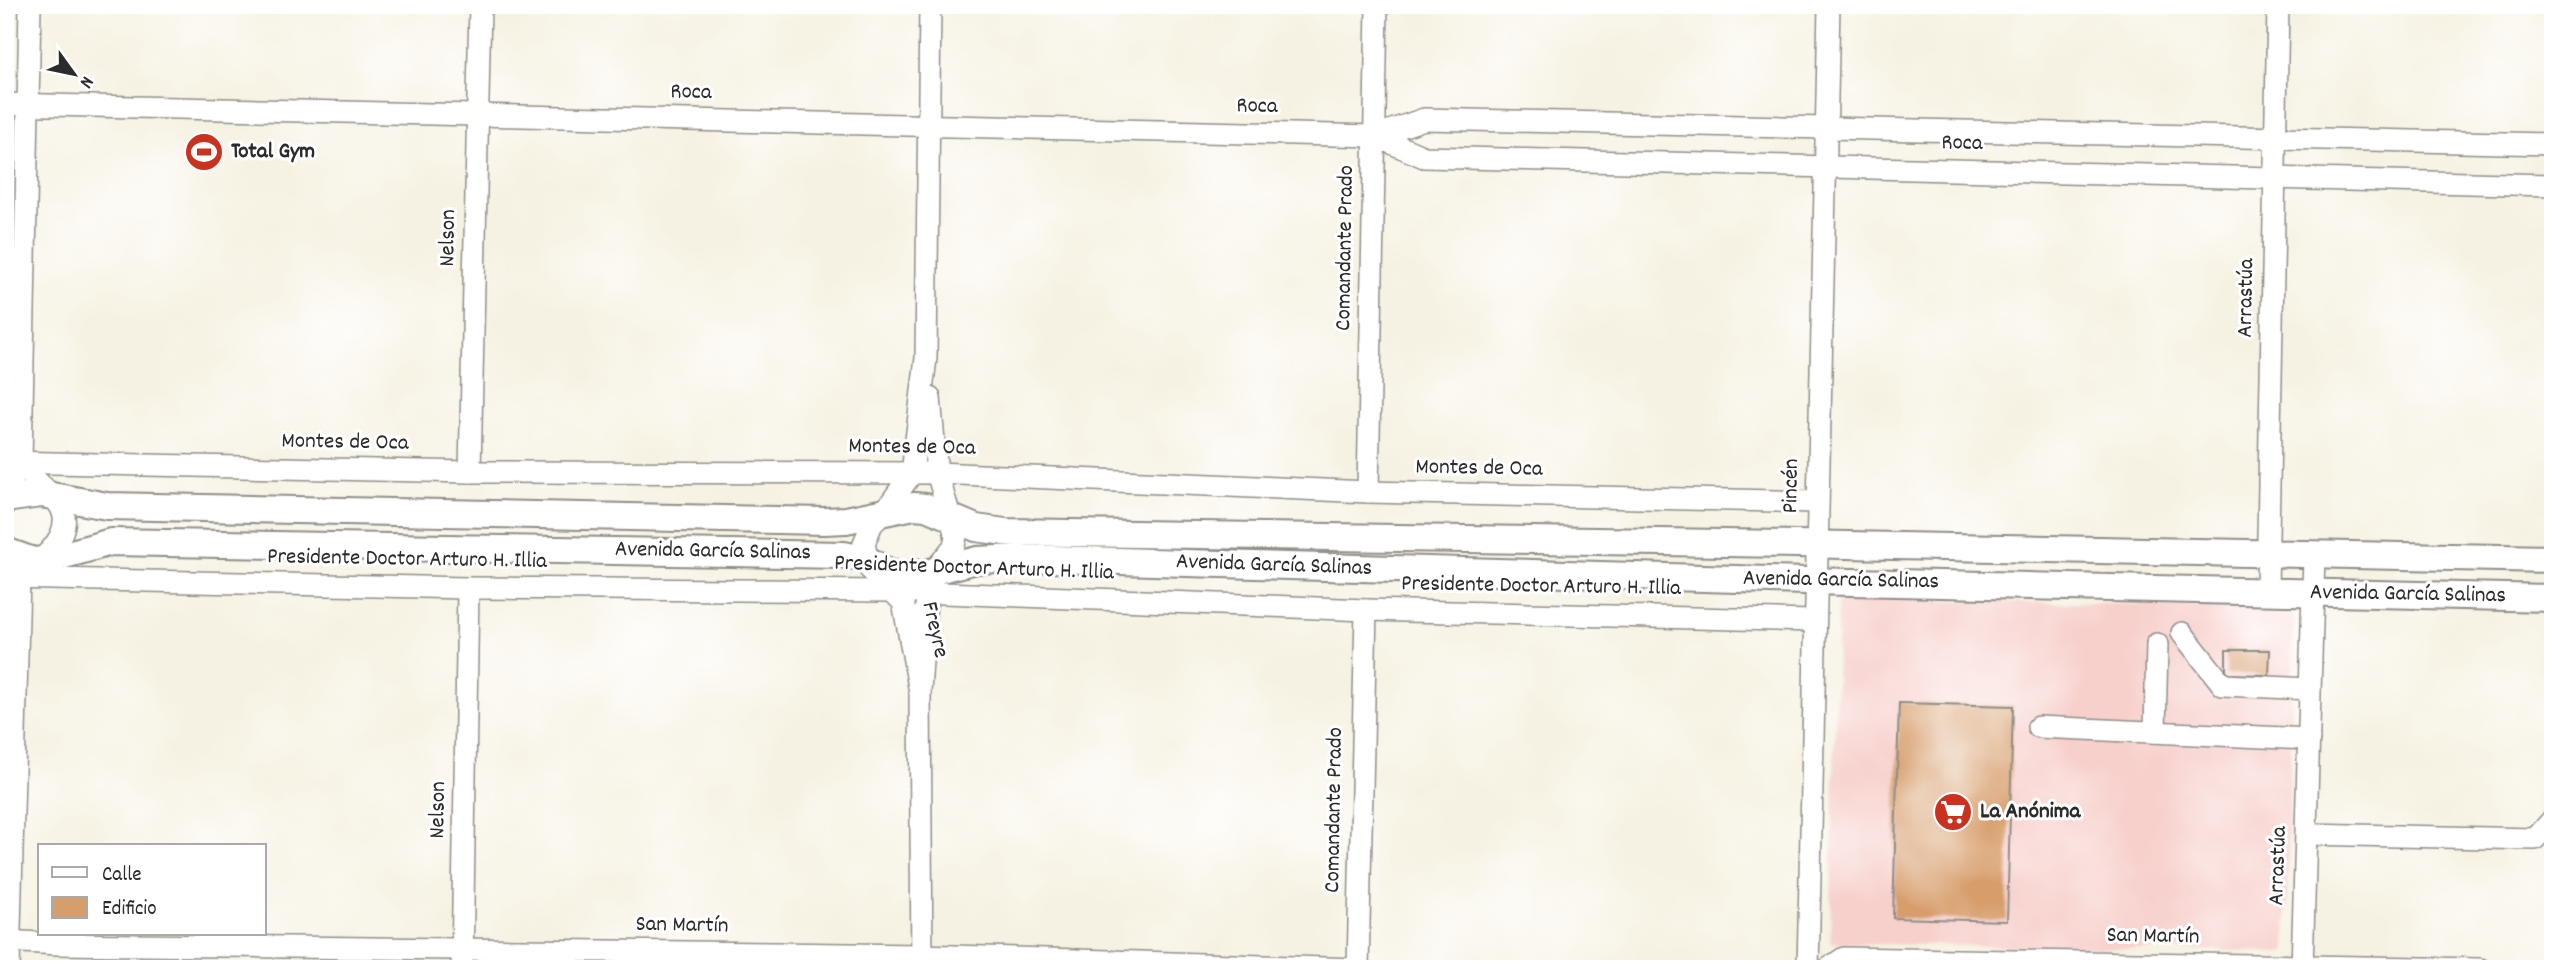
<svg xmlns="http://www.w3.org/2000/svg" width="2558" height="974" font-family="Dekko,sans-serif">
	<rect width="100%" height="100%" fill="#fff"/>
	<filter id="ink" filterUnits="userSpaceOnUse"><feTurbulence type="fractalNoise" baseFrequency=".0143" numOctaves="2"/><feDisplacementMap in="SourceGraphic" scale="14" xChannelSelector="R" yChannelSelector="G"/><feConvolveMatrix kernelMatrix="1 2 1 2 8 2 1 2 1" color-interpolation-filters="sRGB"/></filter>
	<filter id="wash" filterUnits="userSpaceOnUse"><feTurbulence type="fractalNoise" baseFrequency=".00686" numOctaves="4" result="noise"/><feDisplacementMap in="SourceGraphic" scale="28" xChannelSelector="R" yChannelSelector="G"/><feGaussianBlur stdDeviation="1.57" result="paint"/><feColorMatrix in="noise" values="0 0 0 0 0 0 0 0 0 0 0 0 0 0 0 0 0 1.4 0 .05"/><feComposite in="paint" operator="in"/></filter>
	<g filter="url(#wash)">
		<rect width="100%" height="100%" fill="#f6f2e3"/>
		<!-- built -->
		<path fill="#f7d0cc" d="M1838 598 2294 608 2286 952 1830 943Z"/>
		<g id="blocks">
			<!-- building -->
			<g fill="#d79d6b">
				<path d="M2226 650H2270L2269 675 2226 674Z"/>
				<path d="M1899 703 2013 706 2007 921 1893 918Z"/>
			</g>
		</g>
	</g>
	<g filter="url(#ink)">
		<use href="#blocks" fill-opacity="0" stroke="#908e87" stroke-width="2"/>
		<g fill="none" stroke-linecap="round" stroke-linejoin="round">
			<defs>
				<g id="minor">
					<path d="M5 104 1375 136 1424 119 2553 144"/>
					<path d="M1375 136 1424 157 2553 185"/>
					<path d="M5 462 470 472 937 473 1368 492 1818 502"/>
					<path d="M21 462 30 5"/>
					<path d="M470 472 480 5"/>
					<path d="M5 488 16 475 21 462C33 481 46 487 58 503 75 525 54 550 36 563"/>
					<path d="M1368 492 1377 5"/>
					<path d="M5 578 468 588 894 591 1366 610 1815 621"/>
					<path d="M2267 591 2278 5"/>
					<path d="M2182 633 2223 685 2310 689"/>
					<path d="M920 692 903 602 869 568 864 543 872 524 885 511 912 473 926 358 930 5"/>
					<path d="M2038 727 2309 739"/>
					<path d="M2155 732 2157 644"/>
					<path d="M2306 834 2535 839 2553 819"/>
					<path d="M5 941 58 944 922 955 1358 969"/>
					<path d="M922 967 920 692 925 613 928 592 935 570 954 546 956 536 937 473 930 398"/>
					<path d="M9 969 19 578 11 567"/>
					<path d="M462 969 468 588"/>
					<path d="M1358 969 1366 610"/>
					<path d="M1808 969 1829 5"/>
					<path d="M1828 969 1844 958 2480 969"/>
					<path d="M2302 969 2314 555"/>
				</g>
				<g id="major">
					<path d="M5 499 41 494 107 506 824 521 846 520 914 506 926 507 976 528 1005 532 1796 544 2553 559"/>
					<path d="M5 551 33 561 47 560 111 542 844 555 866 559 888 572 899 575 926 573 977 560 1017 558 1807 581 2553 598"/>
				</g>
			</defs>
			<!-- minor casing -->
			<use href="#minor" stroke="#908e87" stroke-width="24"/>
			<!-- major casing -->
			<use href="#major" stroke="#908e87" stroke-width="30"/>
			<!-- minor -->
			<use href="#minor" stroke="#fff" stroke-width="21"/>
			<!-- major -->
			<use href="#major" stroke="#fff" stroke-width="26"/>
		</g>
	</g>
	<!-- icons -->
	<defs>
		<symbol id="stadium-disc" viewBox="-11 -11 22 22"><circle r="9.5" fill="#c8321e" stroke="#fff"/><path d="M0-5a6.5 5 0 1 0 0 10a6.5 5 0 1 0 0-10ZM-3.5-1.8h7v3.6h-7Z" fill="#fff"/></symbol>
		<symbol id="supermarket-disc" viewBox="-11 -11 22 22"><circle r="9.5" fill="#c8321e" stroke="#fff"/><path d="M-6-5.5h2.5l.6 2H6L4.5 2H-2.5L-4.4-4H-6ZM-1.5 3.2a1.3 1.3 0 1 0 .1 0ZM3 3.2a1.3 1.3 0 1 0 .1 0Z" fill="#fff"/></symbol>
	</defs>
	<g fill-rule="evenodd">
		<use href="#stadium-disc" x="182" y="130" width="44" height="44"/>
		<use href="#supermarket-disc" x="1931" y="790" width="44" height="44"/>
	</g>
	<g text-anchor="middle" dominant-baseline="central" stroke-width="6" stroke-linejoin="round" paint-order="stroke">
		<!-- street labels -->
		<g font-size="23" fill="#2b2b2b" stroke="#fff">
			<text transform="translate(691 93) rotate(1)">Roca</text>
			<text transform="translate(1257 107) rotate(1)">Roca</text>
			<text transform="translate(1962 144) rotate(1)">Roca</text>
			<text transform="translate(449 238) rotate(-89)">Nelson</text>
			<text transform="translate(1346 248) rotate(-89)">Comandante Prado</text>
			<text transform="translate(2247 298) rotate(-89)">Arrastúa</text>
			<text transform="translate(345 443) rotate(1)">Montes de Oca</text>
			<text transform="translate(912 448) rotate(1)">Montes de Oca</text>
			<text transform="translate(1479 469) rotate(1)">Montes de Oca</text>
			<text transform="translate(1792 486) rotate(-89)">Pincén</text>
			<text transform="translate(713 552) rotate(1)">Avenida García Salinas</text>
			<text transform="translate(407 560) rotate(1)">Presidente Doctor Arturo H. Illia</text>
			<text transform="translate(1274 566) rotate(2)">Avenida García Salinas</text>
			<text transform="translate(974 569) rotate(2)">Presidente Doctor Arturo H. Illia</text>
			<text transform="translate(1841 581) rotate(1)">Avenida García Salinas</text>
			<text transform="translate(1541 587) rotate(1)">Presidente Doctor Arturo H. Illia</text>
			<text transform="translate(2408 595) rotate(1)">Avenida García Salinas</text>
			<text transform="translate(934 630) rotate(77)">Freyre</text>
			<text transform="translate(439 810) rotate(-89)">Nelson</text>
			<text transform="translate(1335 810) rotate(-89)">Comandante Prado</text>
			<text transform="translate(2279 866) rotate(-88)">Arrastúa</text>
			<text transform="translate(682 926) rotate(1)">San Martín</text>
			<text transform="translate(2153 937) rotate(1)">San Martín</text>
		</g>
		<!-- poi labels -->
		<g font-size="23" font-weight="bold" fill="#2b2b2b" stroke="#fff" text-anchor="start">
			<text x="231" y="152">Total Gym</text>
			<text x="1980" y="812">La Anónima</text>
		</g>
	</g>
	<!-- margin -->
	<rect width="2558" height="974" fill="none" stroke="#fff" stroke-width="28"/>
	<!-- legend -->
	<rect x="38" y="844" width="228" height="91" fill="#ffffff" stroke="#aaaaaa" stroke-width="2"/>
	<rect x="52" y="867" width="35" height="10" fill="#ffffff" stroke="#aaaaaa" stroke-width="2"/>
	<text x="102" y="880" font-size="21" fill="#2b2b2b">Calle</text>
	<rect x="52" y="897" width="35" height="21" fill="#d79d6b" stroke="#aaaaaa" stroke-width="2"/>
	<text x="102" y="914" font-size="21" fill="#2b2b2b">Edificio</text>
	<!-- north arrow -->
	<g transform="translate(74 74) rotate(123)" stroke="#ffffff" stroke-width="5" paint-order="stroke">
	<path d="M0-5L12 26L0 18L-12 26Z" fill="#2b2b2b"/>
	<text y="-10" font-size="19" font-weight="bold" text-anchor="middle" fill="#2b2b2b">N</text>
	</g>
</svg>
